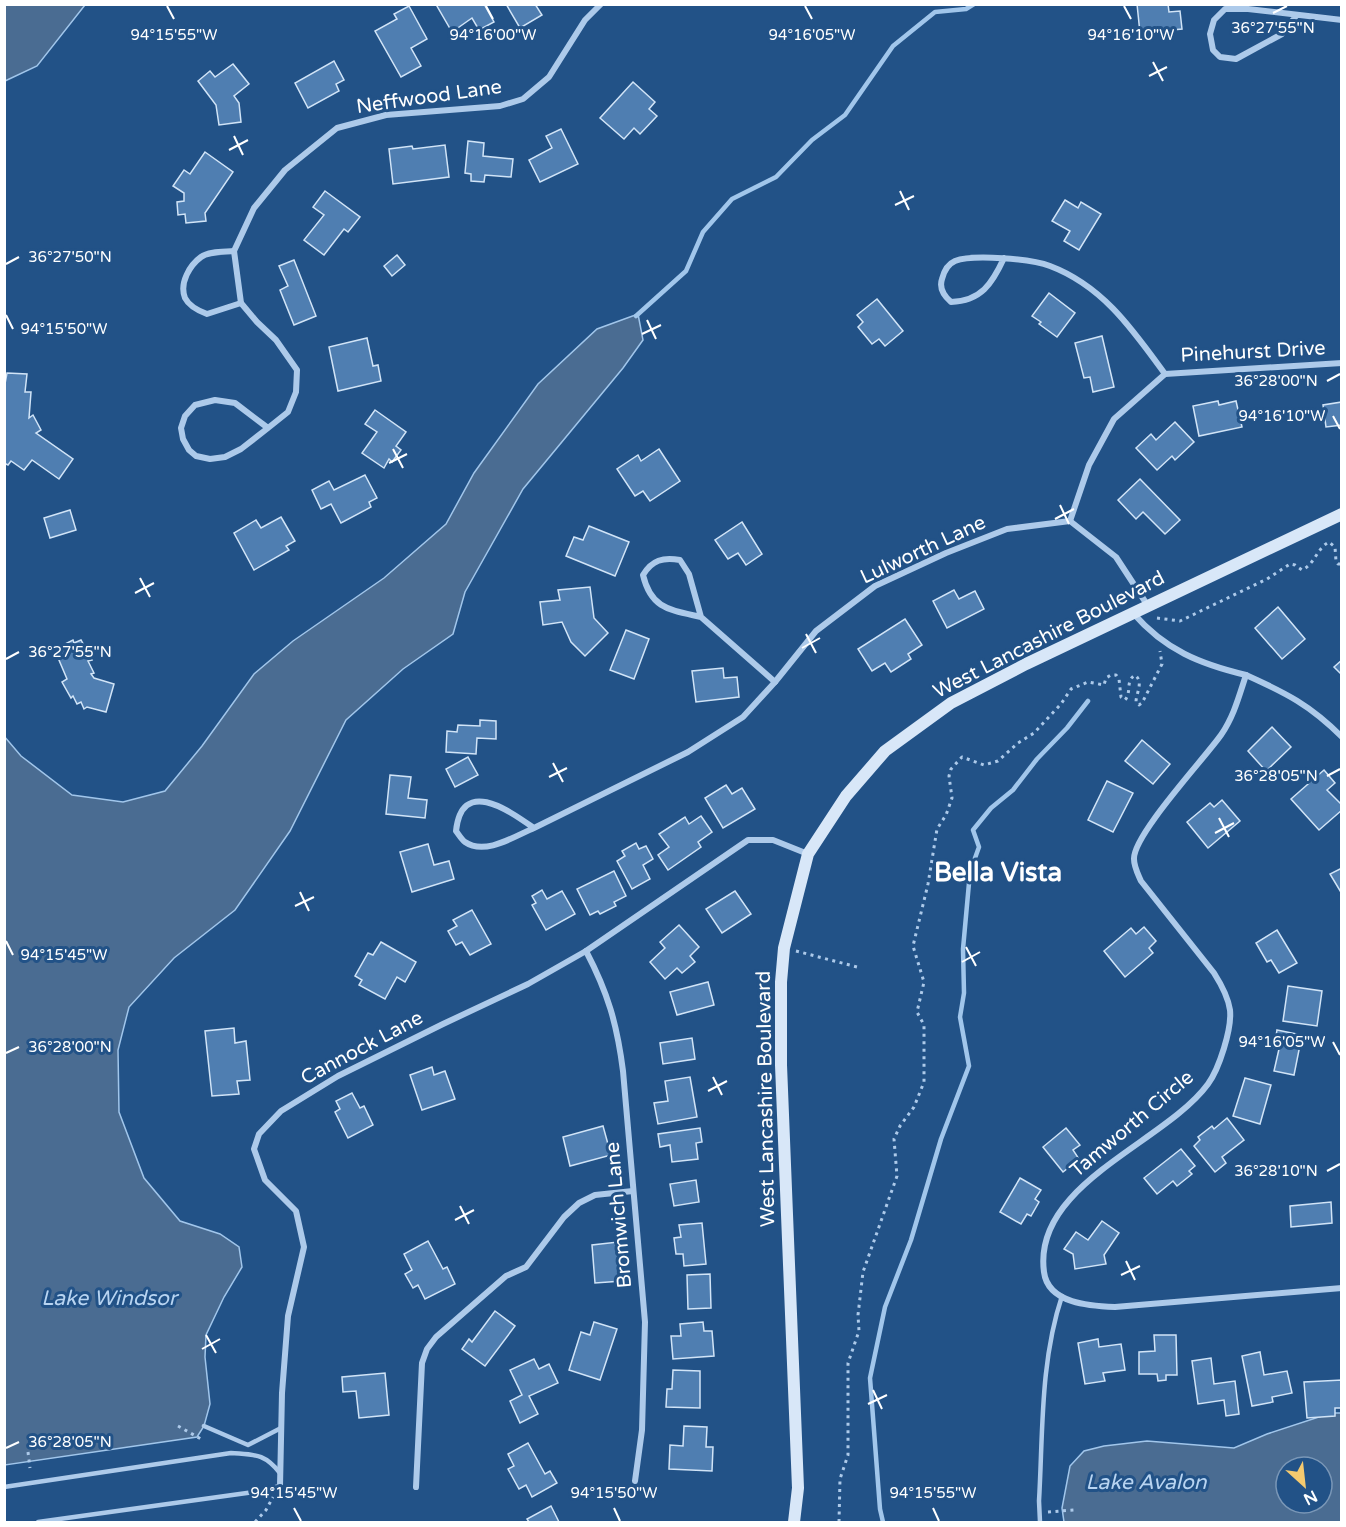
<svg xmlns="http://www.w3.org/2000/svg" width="1346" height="1527" font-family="'Varela Round',sans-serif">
	<rect width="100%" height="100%" fill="#225287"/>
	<!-- water -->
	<g fill="#4a6c92" stroke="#a1c6eb" stroke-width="1.5" fill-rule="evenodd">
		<path d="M5 4H85V5L37 66 5 81Z"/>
		<path d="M638 314 643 340 623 368 523 489 465 592 453 634 403 669 346 720 290 831 235 910 174 958 129 1007 118 1050 119 1112 144 1178 180 1221 220 1234 239 1247 242 1267 224 1297 206 1335 205 1357 210 1404 204 1426 197 1437 5 1465 4 736 21 756 72 795 123 802 165 791 202 746 254 674 293 641 384 578 446 524 474 473 538 384 597 329Z"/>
		<path d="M1331 1413H1341V1522H1064L1062 1508 1070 1466 1084 1451 1104 1446 1147 1441 1234 1448 1267 1434ZM1286 1467H1322V1503H1286Z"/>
	</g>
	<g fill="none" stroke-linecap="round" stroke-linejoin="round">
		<!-- stream -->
		<g stroke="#a1c6eb" stroke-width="4.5">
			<path d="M636 316 686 271 703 232 732 199 776 177 812 140 845 115 893 46 935 12 966 9 974 4"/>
			<path d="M883 1522 880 1509 870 1378 885 1307 911 1240 941 1139 969 1066 960 1017 964 993 963 949 970 872 979 847 973 830 991 808 1013 790 1037 759 1067 728 1088 701"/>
		</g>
	</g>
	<!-- building -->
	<g fill="#4f7eb1" stroke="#d1e4f7" stroke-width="1.5">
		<path d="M439 4H484L494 22 479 30 472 18 452 32 437 6Z"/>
		<path d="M506 4H535L542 15 520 28Z"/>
		<path d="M1137 4H1168L1169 12 1180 11 1182 29 1140 33Z"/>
		<path d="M409 6 427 39 411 48 421 66 401 77 375 31 397 19 394 14Z"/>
		<path d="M334 61 344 80 336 84 339 91 308 108 295 83Z"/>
		<path d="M233 64 249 84 234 96 239 103 241 122 219 125 216 105 198 81 210 71 215 77Z"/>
		<path d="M633 82 655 102 649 109 657 116 640 134 634 128 624 139 600 118Z"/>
		<path d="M561 129 578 164 540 182 529 160 552 148 546 136Z"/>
		<path d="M468 141 484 143 483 156 513 159 511 177 485 175 484 182 471 181V174L465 173Z"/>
		<path d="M445 145 449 177 393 184 389 149 412 146 413 149Z"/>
		<path d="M205 152 233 172 205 213 206 221 186 223 185 214 178 215 177 202 184 201V193L173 186 184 170 190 174Z"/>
		<path d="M325 191 360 217 348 232 344 229 324 255 304 240 324 215 313 207Z"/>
		<path d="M1065 200 1078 208 1081 202 1101 214 1079 250 1064 241 1070 231 1052 221Z"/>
		<path d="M397 255 405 265 392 276 384 266Z"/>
		<path d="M294 260 316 316 294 325 280 290 288 286 279 266Z"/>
		<path d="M1049 293 1075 313 1057 337 1039 324 1041 322 1032 316Z"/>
		<path d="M877 299 903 331 885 346 879 339 872 344 858 327 863 322 857 315Z"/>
		<path d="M1102 336 1114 387 1093 392 1090 377 1084 378 1075 343Z"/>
		<path d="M367 338 373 366 378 365 381 381 338 391 329 347Z"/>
		<path d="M7 373 27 374 25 392H31L29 418 33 415 41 430 36 433 73 459 59 479 32 460 24 470 11 461 8 465 4 463V389Z"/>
		<path d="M1218 401 1219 405 1236 401 1242 427 1199 436 1193 406Z"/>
		<path d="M1342 402V425L1326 427 1323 405Z"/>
		<path d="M375 410 406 432 396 446 401 450 392 462 389 459 384 468 362 453 377 432 365 424Z"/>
		<path d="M1175 422 1194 442 1175 460 1172 456 1157 470 1136 448 1151 434 1156 440Z"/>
		<path d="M659 449 680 481 650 501 643 491 635 496 617 469 638 455 641 461Z"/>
		<path d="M365 475 377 498 369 502 371 507 341 523 331 504 321 509 312 490 329 481 334 490Z"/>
		<path d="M1140 479 1180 520 1165 534 1143 512 1136 519 1118 500Z"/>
		<path d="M70 510 76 530 50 538 44 518Z"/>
		<path d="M281 517 295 541 286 546 289 550 254 570 234 533 256 520 261 528Z"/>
		<path d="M742 522 762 554 746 565 738 553 728 559 715 540Z"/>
		<path d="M589 526 629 542 615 576 566 556 574 537 583 540Z"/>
		<path d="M590 587 594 618 608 633 585 656 571 642 562 622 543 625 540 602 560 600 558 590Z"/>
		<path d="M954 590 959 599 975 591 984 609 947 628 933 601Z"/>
		<path d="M1278 607 1305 639 1282 659 1255 628Z"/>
		<path d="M905 619 922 645 908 654 911 659 891 672 885 663 872 671 858 649Z"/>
		<path d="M626 630 649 639 634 679 610 670Z"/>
		<path d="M73 640 74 643 81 640 92 660 88 661 94 673 91 674 94 678 114 684 106 712 87 707 84 709 81 702 77 704 73 696 71 698 62 682 67 679 56 653 65 648 63 645Z"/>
		<path d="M1342 660V675L1334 667Z"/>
		<path d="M723 668 724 678 737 677 739 697 696 702 692 671Z"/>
		<path d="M480 720 496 721V739L477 738 476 754 446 752 447 731 457 732 458 725 480 726Z"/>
		<path d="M1272 727 1291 747 1266 771 1248 751Z"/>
		<path d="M1142 740 1170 764 1153 784 1125 761Z"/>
		<path d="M468 757 478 775 455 787 446 769Z"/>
		<path d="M1324 770 1335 783 1327 790 1342 805V810L1319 830 1291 799Z"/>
		<path d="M390 775 411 777 408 798 427 800 425 818 386 814Z"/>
		<path d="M1107 781 1133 793 1113 832 1088 820Z"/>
		<path d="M726 785 732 794 742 788 755 809 723 828 705 798Z"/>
		<path d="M1222 800 1240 821 1208 848 1187 822 1210 803 1214 807Z"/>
		<path d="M701 816 712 832 698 842 701 847 668 870 658 855 669 847 659 834 685 817 689 824Z"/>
		<path d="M636 843 639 849 646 846 653 859 643 865 650 879 632 889 617 861 625 856 622 851Z"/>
		<path d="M428 844 434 865 449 861 454 879 412 892 400 852Z"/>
		<path d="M1342 868V894L1330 874Z"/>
		<path d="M614 871 626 896 614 902 616 906 600 914 598 911 590 915 577 889Z"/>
		<path d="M542 890 547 899 562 891 575 914 546 930 532 905 536 903 532 896Z"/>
		<path d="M735 891 751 914 722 933 706 909Z"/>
		<path d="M472 910 491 944 470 955 462 942 456 945 448 931 457 926 453 920Z"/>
		<path d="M679 925 699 947 690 956 695 962 682 973 677 968 665 979 650 962 665 948 660 942Z"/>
		<path d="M1144 927 1156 941 1149 948 1153 953 1125 977 1104 951 1131 928 1136 934Z"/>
		<path d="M1277 930 1297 963 1279 973 1271 960 1267 962 1256 943Z"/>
		<path d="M381 942 416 962 405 982 397 977 385 999 359 985 362 980 355 976 368 953 373 955Z"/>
		<path d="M708 982 714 1005 677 1015 670 992Z"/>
		<path d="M1288 986 1322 991 1317 1026 1283 1021Z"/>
		<path d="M234 1028 235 1043 246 1041 250 1080 237 1081 239 1094 212 1096 205 1031Z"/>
		<path d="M1277 1030 1302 1035 1294 1075 1274 1071 1279 1049 1274 1048Z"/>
		<path d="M692 1038 695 1059 663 1064 660 1043Z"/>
		<path d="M432 1067 434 1075 445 1071 455 1099 422 1110 410 1075Z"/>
		<path d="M690 1077 697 1117 658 1124 654 1103 668 1101 665 1081Z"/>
		<path d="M1245 1078 1271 1085 1260 1124 1233 1116Z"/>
		<path d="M352 1093 360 1108 364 1106 373 1125 348 1138 335 1112 340 1109 336 1101Z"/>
		<path d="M1227 1118 1244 1140 1222 1157 1226 1163 1215 1172 1194 1146 1200 1140 1198 1137 1212 1126 1214 1129Z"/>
		<path d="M603 1126 611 1155 570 1166 563 1137Z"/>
		<path d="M700 1128 702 1142 696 1143 698 1159 672 1162 670 1145 660 1147 658 1134Z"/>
		<path d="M1066 1128 1080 1145 1073 1150 1079 1159 1063 1172 1043 1147Z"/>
		<path d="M1181 1149 1195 1166 1189 1171 1192 1174 1177 1186 1173 1181 1157 1194 1144 1178Z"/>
		<path d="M1020 1178 1041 1190 1035 1199 1039 1202 1031 1216 1027 1214 1021 1224 1000 1212Z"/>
		<path d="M696 1180 699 1202 674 1206 670 1184Z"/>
		<path d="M1331 1202 1332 1223 1291 1227 1290 1206Z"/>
		<path d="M1102 1221 1119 1233 1104 1255 1106 1264 1075 1269 1073 1254 1064 1249 1076 1232 1088 1240Z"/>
		<path d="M702 1223 706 1264 684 1266 683 1254H676L674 1238 681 1237 679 1225Z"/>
		<path d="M428 1241 443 1269 447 1267 455 1284 425 1299 418 1285 413 1288 405 1274 412 1270 404 1254Z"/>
		<path d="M618 1242 622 1281 595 1283 592 1245Z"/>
		<path d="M710 1274 711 1308 688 1309 687 1275Z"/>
		<path d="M495 1311 515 1326 485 1366 462 1349 469 1339 472 1342Z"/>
		<path d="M594 1322 617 1329 600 1380 569 1370 581 1332 590 1335Z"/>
		<path d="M703 1322 704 1331H712L714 1356 673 1359 671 1336H681L680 1324Z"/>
		<path d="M1154 1335H1176L1177 1375H1166V1380L1158 1381 1157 1374H1139V1352L1155 1351Z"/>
		<path d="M1098 1339 1099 1347 1121 1344 1125 1370 1103 1373 1105 1381 1085 1384 1078 1343Z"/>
		<path d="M1260 1352 1264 1375 1287 1371 1292 1393 1272 1397 1273 1402 1252 1406 1242 1356Z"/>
		<path d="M1211 1358 1214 1384 1235 1381 1239 1414 1226 1416 1224 1400 1198 1404 1192 1361Z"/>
		<path d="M534 1359 539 1369 549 1364 558 1383 529 1396 538 1414 520 1423 510 1401 522 1395 510 1370Z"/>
		<path d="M673 1370 700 1371V1408L666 1407 667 1389H672Z"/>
		<path d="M385 1373 389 1415 359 1418 356 1391 343 1392 342 1377Z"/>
		<path d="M1342 1380V1408H1335V1416L1307 1418 1304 1382Z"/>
		<path d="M684 1426 707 1427 706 1447H713L712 1471 669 1469 670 1445 683 1446Z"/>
		<path d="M528 1443 545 1474 550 1471 557 1483 532 1497 526 1485 519 1489 508 1469 514 1466 508 1454Z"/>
		<path d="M551 1506 559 1522H529L527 1519Z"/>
	</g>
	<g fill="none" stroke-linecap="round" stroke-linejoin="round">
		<!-- path -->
		<g stroke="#adcaea" stroke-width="3" stroke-dasharray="3 4.5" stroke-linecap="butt">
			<path d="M1157 618 1180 621 1267 579 1290 564 1295 565 1302 570C1315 564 1317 548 1329 542L1335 547 1336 561 1338 564H1342"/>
			<path d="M796 951 861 968"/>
			<path d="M178 1426 201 1439"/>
			<path d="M28 1452 30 1468"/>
			<path d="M1048 1512 1074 1510"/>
			<path d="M255 1522 266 1510 273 1497"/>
			<path d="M839 1522 840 1479 848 1455V1363L859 1331 858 1315 863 1272 897 1176 894 1139 900 1126 914 1107 924 1082V1025L917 1012 924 982 913 946 928 884 937 829 946 815 952 798 949 776 951 769 962 757 984 765 998 761 1018 743 1034 733 1061 704 1071 689 1088 682 1104 685 1106 678 1111 675H1116L1119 679 1121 697 1125 700C1132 692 1125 681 1135 675 1144 682 1136 693 1136 702L1139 705 1142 703 1162 664 1160 651"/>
		</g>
		<!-- service -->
		<g stroke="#adcaea" stroke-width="4.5">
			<path d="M204 1426 248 1445 281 1428"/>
			<path d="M4 1487 231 1453C255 1455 264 1453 280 1473"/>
			<path d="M38 1522 254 1492 280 1486"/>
			<path d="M1040 1522 1039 1501C1043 1433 1040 1362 1062 1296"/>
		</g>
		<!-- minor -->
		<g stroke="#adcaea" stroke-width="6">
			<path d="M1296 16 1282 34 1236 59 1220 57 1213 50 1210 34 1214 20 1225 9H1248L1342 20"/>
			<path d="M234 251C225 252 209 251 201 257 190 265 179 283 185 298 189 306 199 311 207 314L241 303"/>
			<path d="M1004 258C992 284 981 301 951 302 944 296 939 288 942 279 944 271 948 264 955 261 973 254 1032 259 1050 266 1103 286 1133 330 1165 374"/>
			<path d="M268 428 235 403 215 400 195 405 185 416 181 428 183 439 189 450 196 456 210 459 225 457 241 449 268 428 288 412 296 392 297 370 276 340 257 322 241 303 234 251 254 208 285 170 337 128 386 115 500 106 523 99 549 77 585 20 601 4"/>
			<path d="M1070 521 1089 465 1114 419 1165 374 1342 363"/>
			<path d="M1133 613C1165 650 1200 664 1246 675"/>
			<path d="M701 617C670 610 651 609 643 575 652 560 663 557 680 560L689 574 701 617 775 682"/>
			<path d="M1342 737C1310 705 1286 693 1246 675 1239 696 1234 716 1221 735 1204 759 1133 835 1134 859 1134 867 1138 874 1141 881L1214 973C1221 984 1228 996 1230 1010 1232 1029 1219 1069 1208 1084 1165 1143 1032 1184 1044 1272 1048 1304 1091 1306 1115 1307L1342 1288"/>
			<path d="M534 828C515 836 485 856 465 842 462 840 459 835 456 831 462 777 508 810 534 828L688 752 743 717 775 682 816 631 875 586 946 553 1007 529 1070 521 1116 557 1148 606"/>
			<path d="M586 951C608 993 617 1024 623 1071L645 1322 642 1430 635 1481"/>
			<path d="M280 1486 282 1393 288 1316 304 1247 296 1211 265 1180 254 1149 259 1134 281 1111 338 1076 443 1024 528 984 586 951 748 840H773L808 854"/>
			<path d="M416 1487 422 1363 427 1349 436 1337 506 1276 526 1267 564 1217 579 1203 595 1195 633 1191"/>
		</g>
		<!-- secondary -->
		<path stroke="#d8e7f8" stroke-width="12" d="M794 1522 798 1488 781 1065V982L784 948 808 854 846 796 885 751 951 703 1026 664 1342 514"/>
	</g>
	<!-- ticks -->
	<path fill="none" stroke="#fff" stroke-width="2" d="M167 6 174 19M486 6 493 19M805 6 812 19M1124 6 1131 19M1273 13 1287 6M1153 62 1163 81M1149 76 1167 67M234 136 243 155M229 150 248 140M900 191 909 210M895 205 914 196M6 264 19 257M6 315 13 329M647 320 656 339M642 334 661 325M1327 381 1340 374M1333 416 1340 429M393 449 403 468M389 463 407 454M1060 505 1069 524M1055 519 1074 509M140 578 150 597M135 593 154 583M806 634 816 653M802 648 820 638M6 659 19 652M553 763 563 782M1327 776 1340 769M549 777 567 768M1219 818 1229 837M1215 833 1234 823M300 892 309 911M295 906 314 897M6 941 13 955M966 947 976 966M962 962 980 952M1333 1042 1340 1055M6 1053 19 1047M713 1077 722 1095M708 1091 727 1081M1327 1171 1340 1164M460 1206 469 1224M455 1220 474 1210M1126 1261 1135 1280M1121 1275 1140 1266M206 1335 216 1353M202 1349 220 1339M873 1390 882 1409M868 1404 887 1395M6 1448 19 1442M294 1508 301 1521M614 1508 620 1521M933 1508 939 1521"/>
	<g text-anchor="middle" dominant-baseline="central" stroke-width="6" stroke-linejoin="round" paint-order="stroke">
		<!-- street labels -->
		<g font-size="20" fill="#fff" stroke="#225287">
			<text transform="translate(429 97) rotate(-8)">Neffwood Lane</text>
			<text transform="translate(1253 352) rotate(-3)">Pinehurst Drive</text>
			<text transform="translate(923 550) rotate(-25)">Lulworth Lane</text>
			<text transform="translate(1049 635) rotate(-27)">West Lancashire Boulevard</text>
			<text transform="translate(362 1048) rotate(-28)">Cannock Lane</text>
			<text transform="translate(766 1099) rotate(-91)">West Lancashire Boulevard</text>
			<text transform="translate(1132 1124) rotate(-40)">Tamworth Circle</text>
			<text transform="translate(619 1215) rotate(-95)">Bromwich Lane</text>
		</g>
		<!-- water labels -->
		<g font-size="21" font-style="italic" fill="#b8d4f1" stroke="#225287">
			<text x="109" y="1298">Lake Windsor</text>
			<text x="1146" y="1482">Lake Avalon</text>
		</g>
		<!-- district labels -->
		<g font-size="26" font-weight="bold" fill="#fff" stroke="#225287">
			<text x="998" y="872">Bella Vista</text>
		</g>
	</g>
	<g font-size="15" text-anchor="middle" fill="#fff" stroke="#225287" stroke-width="6" stroke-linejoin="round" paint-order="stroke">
		<text x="1273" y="33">36°27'55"N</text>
		<text x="174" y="40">94°15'55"W</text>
		<text x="493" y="40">94°16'00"W</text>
		<text x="812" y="40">94°16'05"W</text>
		<text x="1131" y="40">94°16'10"W</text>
		<text x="70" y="262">36°27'50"N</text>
		<text x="64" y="334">94°15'50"W</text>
		<text x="1276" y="386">36°28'00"N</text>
		<text x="1282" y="421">94°16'10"W</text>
		<text x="70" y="657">36°27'55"N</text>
		<text x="1276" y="781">36°28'05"N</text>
		<text x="64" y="960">94°15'45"W</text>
		<text x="1282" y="1047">94°16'05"W</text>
		<text x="70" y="1052">36°28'00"N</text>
		<text x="1276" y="1176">36°28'10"N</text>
		<text x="70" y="1447">36°28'05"N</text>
		<text x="294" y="1498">94°15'45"W</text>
		<text x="614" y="1498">94°15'50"W</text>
		<text x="933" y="1498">94°15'55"W</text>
	</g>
	<!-- border -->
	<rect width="1346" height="1527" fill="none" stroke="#ffffff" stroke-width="12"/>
	<!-- north arrow -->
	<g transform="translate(1304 1485) rotate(153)"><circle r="28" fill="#225287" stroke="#7a97b7" stroke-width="1.5"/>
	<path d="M0-4.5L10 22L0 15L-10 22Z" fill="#f5ca6f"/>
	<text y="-9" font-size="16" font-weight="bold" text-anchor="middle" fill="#ffffff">N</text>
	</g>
</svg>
